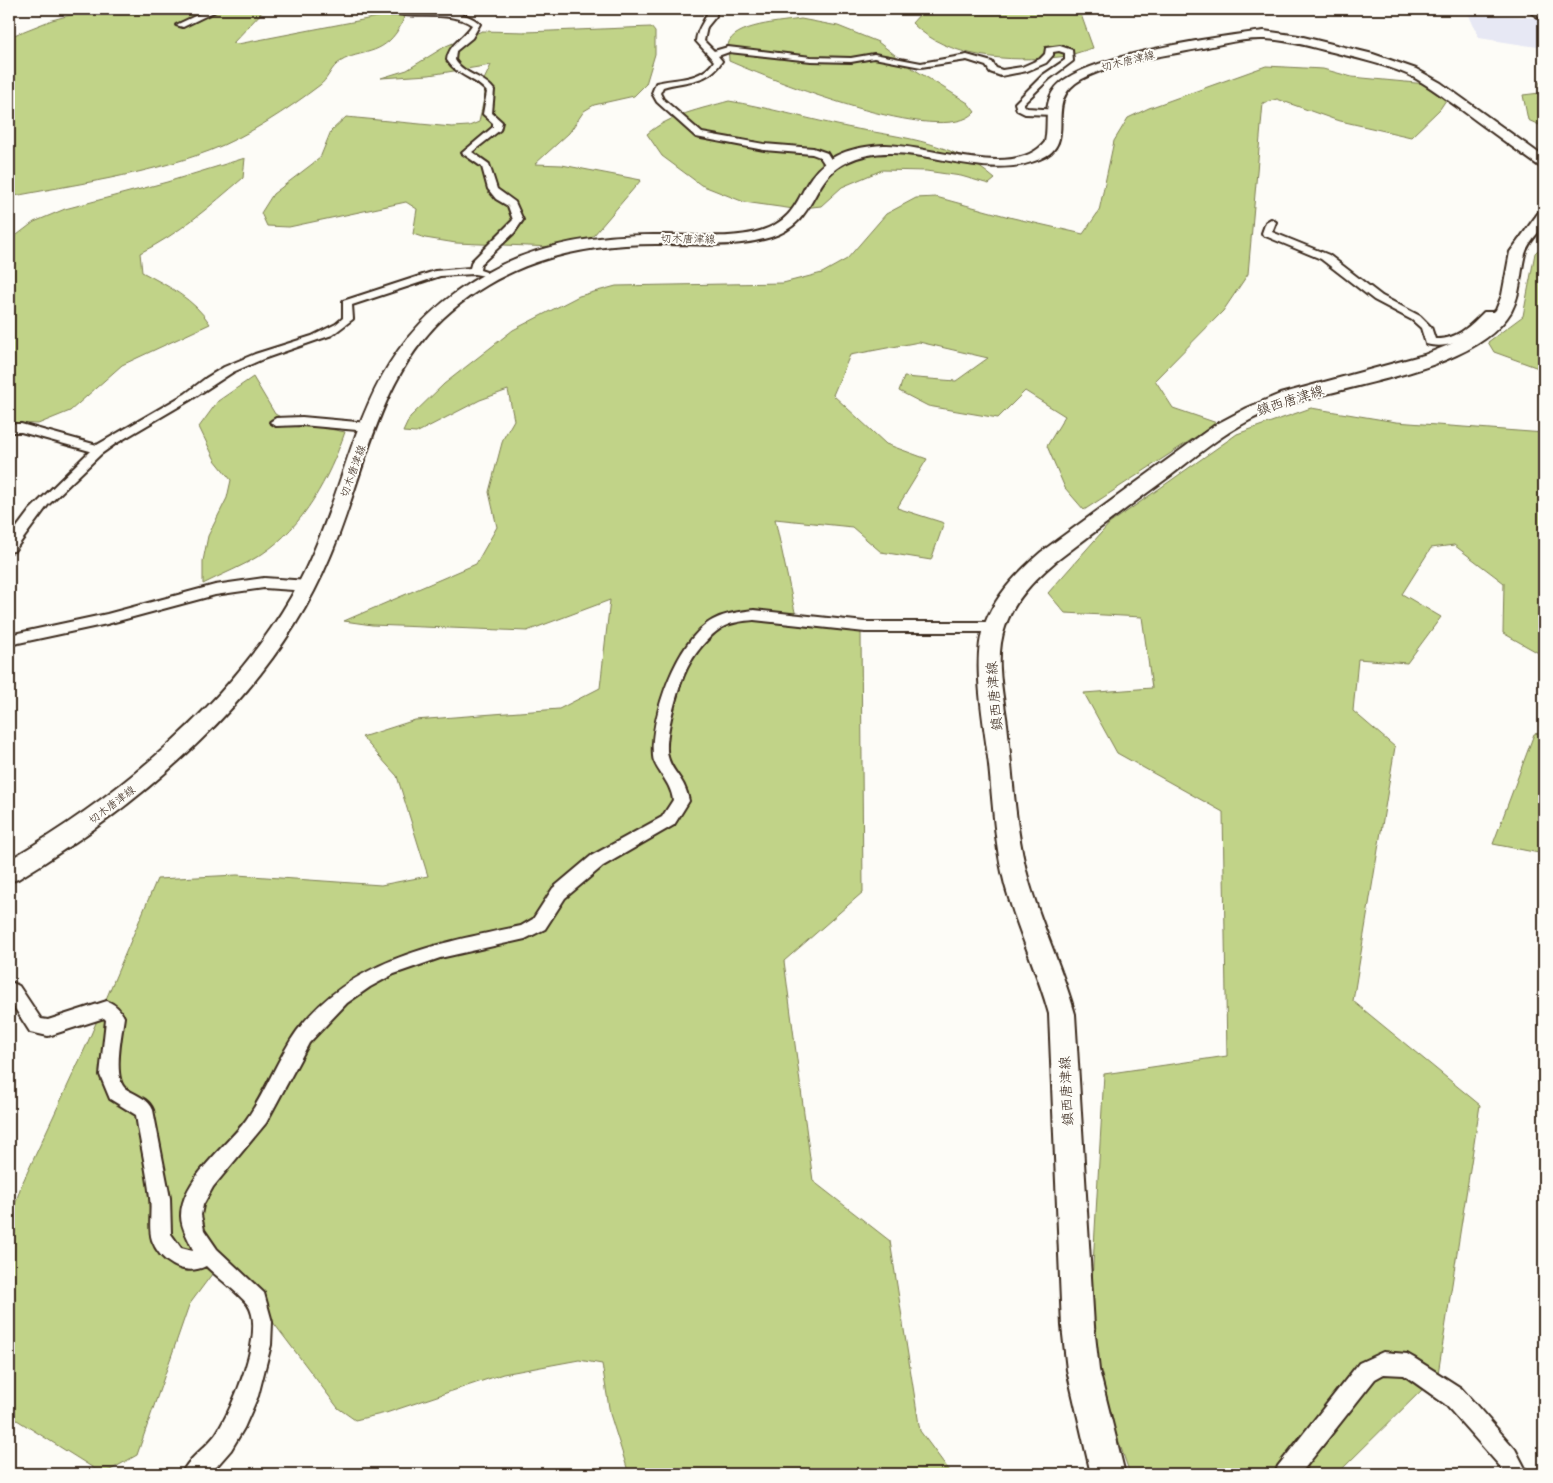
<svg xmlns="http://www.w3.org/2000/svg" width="1553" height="1483" font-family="'Shantell Sans','Klee One',sans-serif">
	<rect width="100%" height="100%" fill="#fdfcf7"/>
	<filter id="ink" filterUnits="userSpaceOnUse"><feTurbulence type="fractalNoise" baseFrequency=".02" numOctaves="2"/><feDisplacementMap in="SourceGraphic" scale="10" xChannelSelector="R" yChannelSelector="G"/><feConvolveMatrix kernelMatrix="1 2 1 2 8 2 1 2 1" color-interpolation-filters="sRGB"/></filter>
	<g filter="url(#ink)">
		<!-- built -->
		<path fill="#e7e8f4" d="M1468 13 1538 18 1544 23V48L1479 38Z"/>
		<!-- green -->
		<g fill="#c1d388" stroke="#7e7e53">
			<path d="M265 9 233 43 238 44 383 16H404C403 23 400 27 396 33 378 58 356 49 337 64 330 70 327 80 320 85 287 110 248 136 209 151 145 175 76 184 9 197V37L52 20 89 10Z"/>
			<path d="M955 9H1079L1093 48C1082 51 1070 56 1059 57 1011 62 947 59 912 23L921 13Z"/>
			<path d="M801 19 838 26 878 42 912 68 968 103 975 112C942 149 770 79 729 61 729 56 728 50 728 45 732 24 784 22 801 19Z"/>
			<path d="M651 27 655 32V54L646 84 634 96 594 105 584 111 569 133 535 164 562 165 641 180 594 235 576 248 456 243 425 238 413 234 417 209 406 202 289 227 267 226 261 213 273 194 320 158 331 131 346 117 452 127 469 126 479 122 485 94 482 84 491 65 429 75 381 78 407 70 446 46 482 31 526 32Z"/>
			<path d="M1266 66 1323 69 1352 77 1448 86 1450 94 1440 109 1411 137 1336 120 1277 99 1263 103 1248 274 1223 311 1155 380 1173 408 1217 423 1084 510 1065 488 1047 446 1065 416 1025 391 998 418 928 406 899 391 904 377 956 381 988 358 919 342 850 355 833 395 886 444 927 459 897 508 944 523 931 560 881 552 852 527 775 519 798 626 861 632 863 892 784 961 813 1181 890 1241 920 1431 952 1474H629L610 1414 602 1364 579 1360 503 1374 386 1413 355 1420 338 1408 257 1301 218 1266 189 1305 137 1455 103 1474 9 1415V1223L21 1186 87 1044 157 879 237 875 381 885 428 876 397 776 362 737 415 720 559 709 600 688 610 600 527 631 372 625 344 621 476 564 497 527 489 492 503 439 514 420 508 390 480 400 416 433 403 432 410 417 444 384 513 330 579 296 616 286 783 283 822 273 847 259 886 214 916 198 936 197 1013 218 1083 234 1099 211 1114 141 1128 118 1149 108Z"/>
			<path d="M1540 82H1544V127L1528 120 1523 95 1540 93Z"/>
			<path d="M729 101C765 107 801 117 837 125 896 138 947 137 995 179L989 184 961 176 926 171 882 170 842 187 821 206 794 209 744 202 701 185 662 156 647 134C669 115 701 109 729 101Z"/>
			<path d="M245 158 243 178C210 206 179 234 140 253L142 272C168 286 194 299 210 324L122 365 70 411 38 424 9 423V241L34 222 65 209 167 182Z"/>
			<path d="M1544 244V370L1494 352 1488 342 1523 316 1535 253Z"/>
			<path d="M253 377 275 414 288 421 345 432C329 478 304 526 262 554 244 566 222 574 203 584V561L208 536 227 498 231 480 215 460 199 427 218 401Z"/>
			<path d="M1311 408 1396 422 1544 433V656L1503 633 1504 583 1454 545 1431 548 1402 594 1441 617 1407 663 1358 659 1353 711 1395 747 1353 1001 1480 1105 1438 1374 1337 1474H1130L1088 1352 1104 1074 1227 1056 1223 812 1117 753 1084 693 1152 688 1142 617 1065 613 1048 593 1109 524 1237 434Z"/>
			<path d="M1544 732V854L1493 844 1534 734Z"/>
		</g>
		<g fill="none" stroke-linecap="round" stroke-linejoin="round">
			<defs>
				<g id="street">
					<path d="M210 9H220L183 27 176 25Z"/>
					<path d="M386 9C409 8 464 7 480 24L472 38 456 51 455 60C464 75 484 76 494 90L492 113 502 122 500 130 472 152 489 164 497 189 515 202 523 220 514 233 481 264 480 270 486 272V276L474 274 440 276 352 305 353 319 332 335 263 359 233 372 190 400 115 444 101 454 48 505 14 551 9 552V538L30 510 90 451 21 432H9V424H21L97 445 185 394 206 378 224 367 255 354 312 336 336 324 343 318V301L435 271 470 268 472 261 513 220 508 206 496 199 488 189 482 167 462 153 493 127V123L483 114 487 92C476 78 457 76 447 60 449 44 464 38 472 25 448 8 405 23 386 9Z"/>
					<path d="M708 9H716V16L707 27 704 41 714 51 728 47 811 57 851 58 874 54 921 63 967 55 992 62 996 68 1002 70 1022 67 1040 59 1045 54 1046 48 1060 46 1072 50 1073 61 1049 79 1023 104 1027 108 1058 110 1059 112 1055 115 1025 114 1017 110 1015 103 1043 75 1065 60V53L1059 51 1053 52V55L1046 63 1027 71 1001 76 990 72 986 66 967 60 921 67 874 58 851 62 811 61 729 52 718 56 722 61C708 84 686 80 663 87L660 93 663 99 702 133 764 144 813 148 827 153 834 164 829 167 826 166 820 157 812 154 764 150 696 137 657 102 652 93 656 83C676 78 702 81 714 61L696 41C697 27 708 18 708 9Z"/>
					<path d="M1271 219 1276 222 1272 232 1329 255 1382 296 1420 316 1431 327 1435 339C1457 340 1470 326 1484 312H1501L1506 315 1501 318 1491 317C1473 335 1453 351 1426 344L1421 328 1412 320 1374 300 1321 259 1263 235 1262 233 1266 222Z"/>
					<path d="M302 417 368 423 374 427 368 431 302 425 276 426 270 422 276 418Z"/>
					<path d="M264 578 308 581 315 586 308 591 264 588 215 595 107 624 9 645V635L107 614 215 585Z"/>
					<path d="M754 610 865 622H994L1001 627 994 632H865L754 620C743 621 731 622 721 628 706 638 691 658 684 675 677 692 663 740 668 757 672 773 685 778 689 801L674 825 603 866 565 898 545 929 525 939 440 958 394 974 370 987 347 1003 309 1043 266 1123 213 1187 203 1205 201 1215 204 1230 217 1249 264 1293 272 1322 271 1345 258 1396 244 1428 231 1450 210 1474H182C187 1459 206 1448 216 1434 232 1410 266 1331 248 1305 239 1293 217 1277 206 1266 184 1277 160 1262 152 1240 148 1227 152 1211 150 1198 147 1170 140 1142 136 1115L110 1099 100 1075 106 1020 104 1018 48 1036 30 1032 9 999V981L19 986 41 1019 48 1020 107 1001C115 1004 120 1009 124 1017 122 1033 112 1079 126 1089 136 1095 149 1099 153 1110L170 1198 171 1234 181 1248 193 1251C190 1240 181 1229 181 1216 181 1180 226 1147 246 1120 266 1092 277 1059 297 1031 350 959 439 943 521 926L533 919 553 888 591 856 662 817 673 800C671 781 653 768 653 756 650 717 677 639 713 620 726 613 740 612 754 610Z"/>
					<path d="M1383 1352 1407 1354 1414 1358 1461 1388 1515 1449 1528 1474H1505L1499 1465 1445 1404 1404 1375 1384 1374 1375 1379 1300 1474H1275L1278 1466 1359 1363Z"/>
				</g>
				<g id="secondary">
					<path d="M1526 9H1539L1544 13V21Z"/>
					<path d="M1264 31 1299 36 1373 54 1416 69 1441 83 1544 157V167L1539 166C1512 147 1485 127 1459 108 1443 97 1427 84 1409 75 1382 63 1352 57 1324 50 1305 45 1285 40 1265 39 1240 38 1212 47 1187 51 1152 58 1115 62 1082 79 1040 102 1081 142 1040 159 976 186 906 132 845 163 809 181 818 222 771 237 735 248 699 244 662 244 582 243 504 261 443 318 376 382 365 475 330 557 273 695 142 804 18 879L9 882V860C117 797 227 707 291 597 362 473 345 352 488 272 540 242 603 234 663 235 695 235 729 240 760 231 804 218 796 185 825 163 841 150 865 146 884 145 927 144 1014 181 1045 142 1049 125 1043 105 1054 90 1075 56 1223 36 1264 31Z"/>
					<path d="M1544 211C1546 233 1531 234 1525 254 1520 273 1521 294 1511 312 1469 380 1320 383 1250 420 1221 435 1196 456 1170 476 1132 504 1093 533 1055 562 1034 580 1014 600 1005 627 994 657 1003 694 1007 724 1013 777 1015 834 1030 885 1043 929 1063 970 1075 1014L1094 1326 1099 1370 1125 1474H1091L1067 1370 1062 1326 1049 1014C1037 970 1017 929 1005 885 995 846 993 805 989 765 985 728 971 661 984 626 995 596 1017 573 1041 552L1215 425 1247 408 1280 394 1424 355 1451 344 1475 330 1496 310 1502 295 1510 252 1539 212Z"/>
				</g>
			</defs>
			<!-- street casing -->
			<use href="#street" stroke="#3b2a1e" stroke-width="4"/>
			<!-- secondary casing -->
			<use href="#secondary" stroke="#3b2a1e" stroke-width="4"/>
			<!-- street -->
			<use href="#street" fill="#fdfcf7" fill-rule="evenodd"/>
			<!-- secondary -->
			<use href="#secondary" fill="#fdfcf7" fill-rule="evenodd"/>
		</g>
	</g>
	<g text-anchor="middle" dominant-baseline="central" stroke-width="4" stroke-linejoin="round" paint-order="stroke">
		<!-- far-street labels -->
		<g font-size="11" fill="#3b2a1e" stroke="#fdfcf7">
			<text transform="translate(1128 61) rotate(-14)">切木唐津線</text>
			<text transform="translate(688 239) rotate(1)">切木唐津線</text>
			<text transform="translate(353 471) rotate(-70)">切木唐津線</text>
			<text transform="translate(112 805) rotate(-37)">切木唐津線</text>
		</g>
		<!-- street labels -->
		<g font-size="14" fill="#3b2a1e" stroke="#fdfcf7">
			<text transform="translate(1290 400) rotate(-18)">鎮西唐津線</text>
			<text transform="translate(994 696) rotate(-95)">鎮西唐津線</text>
			<text transform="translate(1066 1091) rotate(-93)">鎮西唐津線</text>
		</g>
	</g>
	<!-- margin -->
	<rect width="1553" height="1483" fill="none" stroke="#fdfcf7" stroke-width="30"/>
	<rect x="15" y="15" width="1523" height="1453" fill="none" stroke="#3b2a1e" stroke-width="2" filter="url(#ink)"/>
</svg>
